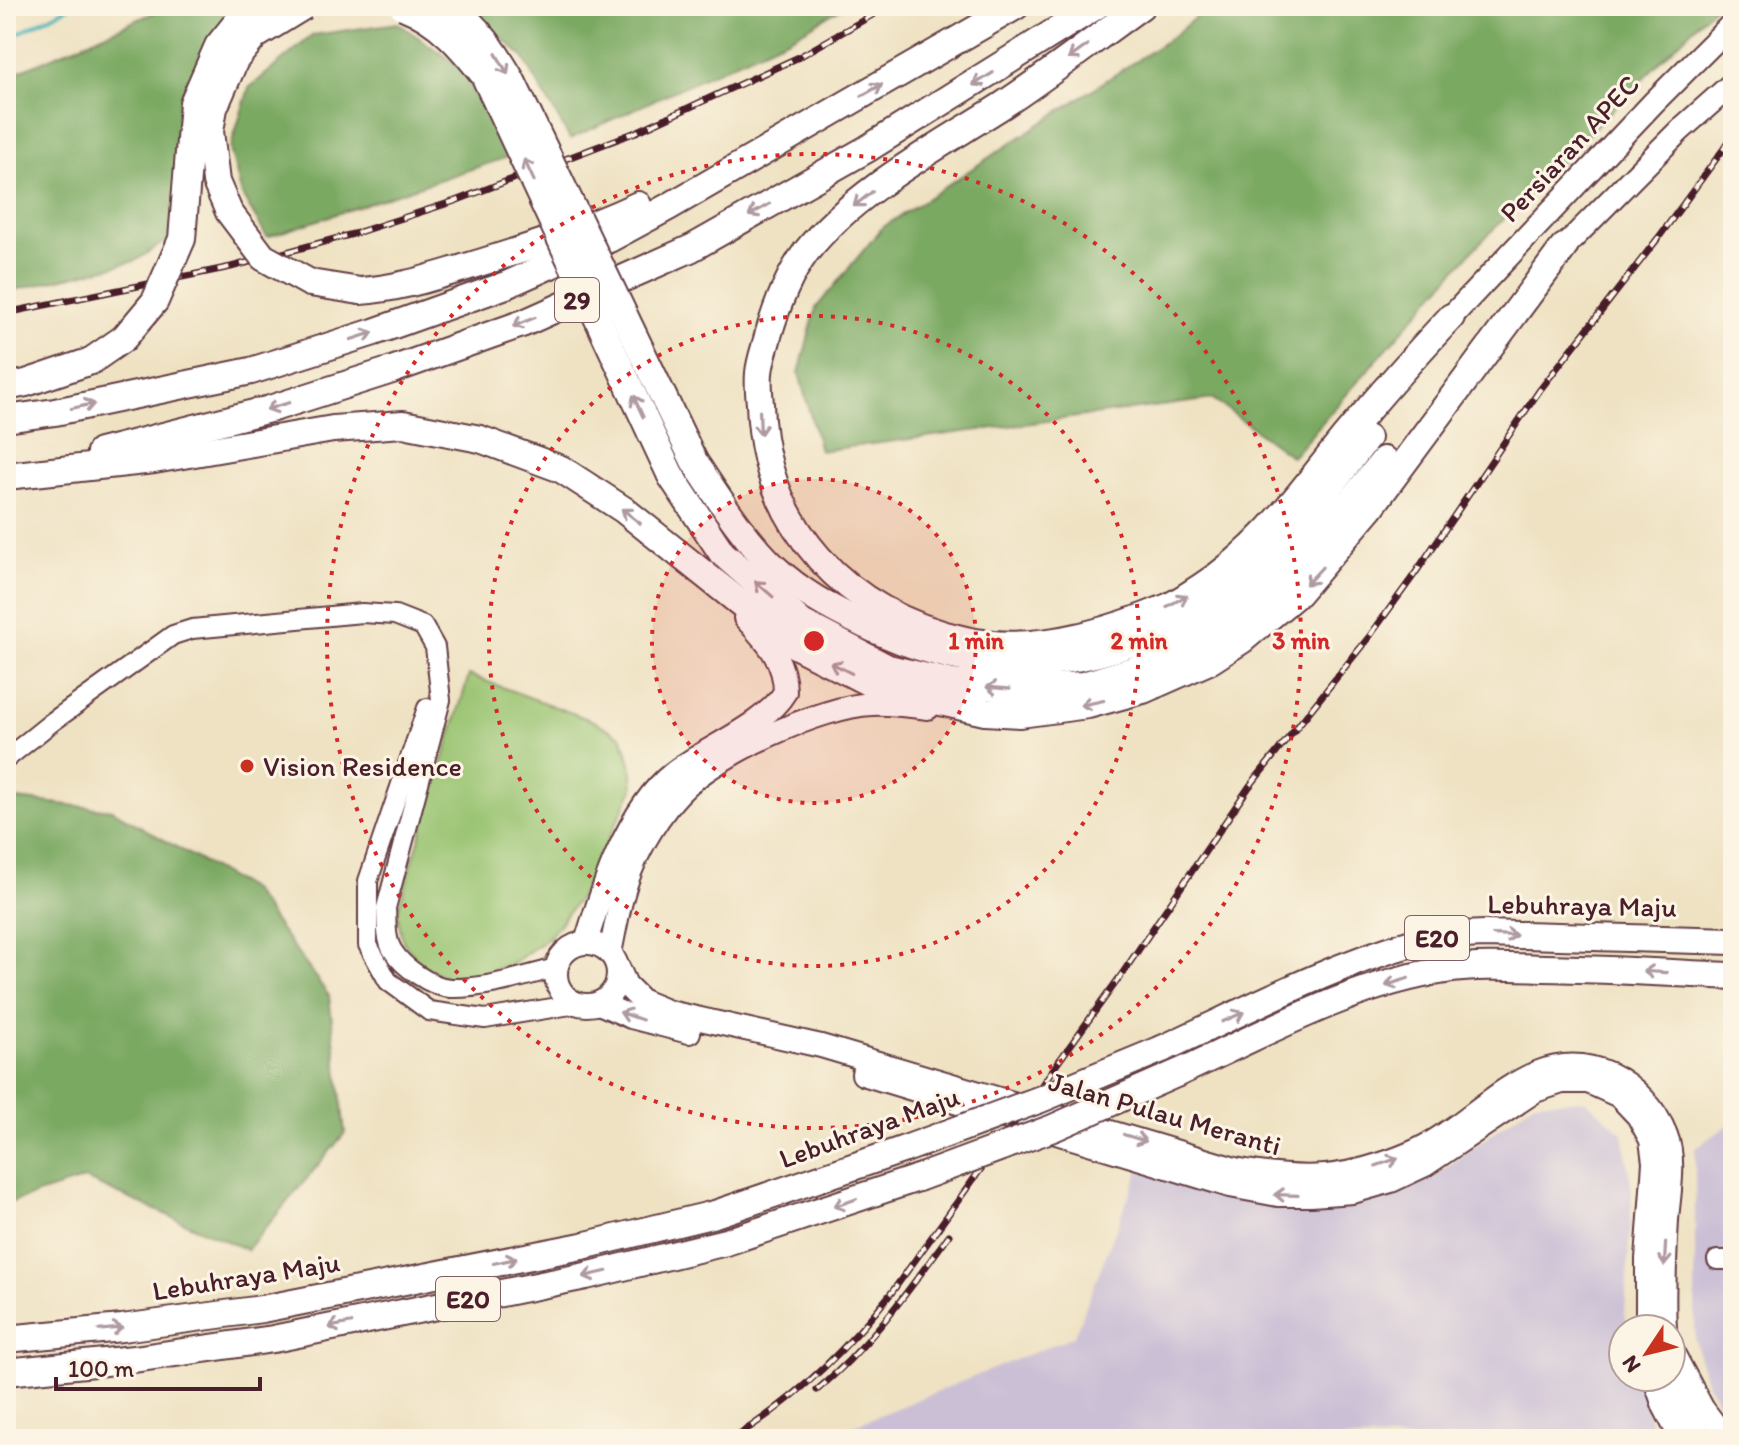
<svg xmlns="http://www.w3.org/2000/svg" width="1739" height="1445" font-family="Itim,sans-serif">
	<rect width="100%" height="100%" fill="#fcf5e5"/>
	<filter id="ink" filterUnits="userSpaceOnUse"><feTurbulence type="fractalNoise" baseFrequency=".0125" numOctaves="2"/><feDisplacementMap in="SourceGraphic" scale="16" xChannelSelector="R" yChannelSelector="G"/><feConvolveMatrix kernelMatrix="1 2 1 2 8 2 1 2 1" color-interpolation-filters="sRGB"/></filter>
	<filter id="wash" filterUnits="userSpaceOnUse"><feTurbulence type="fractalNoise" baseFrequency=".006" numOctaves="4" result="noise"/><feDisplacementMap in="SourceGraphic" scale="32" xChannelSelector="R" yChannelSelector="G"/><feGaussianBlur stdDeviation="1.8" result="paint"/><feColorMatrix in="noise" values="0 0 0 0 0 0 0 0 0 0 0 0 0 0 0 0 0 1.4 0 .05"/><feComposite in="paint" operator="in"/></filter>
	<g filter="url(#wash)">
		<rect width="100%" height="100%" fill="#efe2c3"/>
		<!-- industrial -->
		<g fill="#cbbfd5">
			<path d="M1586 1100 1623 1133 1632 1192 1625 1313 1628 1329H1623V1377H1640L1651 1426 1658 1439H820L1074 1336 1140 1168 1261 1201 1353 1208 1434 1177 1534 1102Z"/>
			<path d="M1733 1122V1424L1706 1382 1695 1340V1148Z"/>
		</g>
		<!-- green -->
		<path fill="#98c370" stroke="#71714e" stroke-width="2" d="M469 675 596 722 622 737 631 763 633 789 580 897 550 936 512 964 484 973 447 979 421 964 403 942 397 913Z"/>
		<!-- forest -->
		<g fill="#7aa962" stroke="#626446" stroke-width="2">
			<path d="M169 6H246L172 237 135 261 6 292V77Z"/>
			<path d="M467 6H845L793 36 570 139 523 57Z"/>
			<path d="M1209 6H1715L1472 251 1292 457 1213 399 820 451 799 373 816 308 882 228 1172 37Z"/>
			<path d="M398 23 467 72 511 156 267 237 242 195 230 149 249 88 313 35Z"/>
			<path d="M8 798 112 810 251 890 329 996 345 1133 247 1250 85 1179 6 1204V804Z"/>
		</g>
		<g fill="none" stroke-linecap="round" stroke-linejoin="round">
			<!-- stream -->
			<path stroke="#3badb4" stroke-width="4" d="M6 40 71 6"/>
		</g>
	</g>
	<g filter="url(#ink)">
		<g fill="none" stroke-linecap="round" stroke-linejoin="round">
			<defs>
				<g id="minor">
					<path d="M427 708 368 881V945L388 981 429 1011 485 1019 577 1004"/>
					<path d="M6 759 52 722 173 635 192 629 362 613 395 615 423 626 435 647 441 700 386 908C387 922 385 939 393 951 403 967 431 987 450 988 485 989 521 977 556 968"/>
					<path d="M1717 1260H1733"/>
					<path d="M1671 1345 1704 1407 1728 1439"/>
				</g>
				<g id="major">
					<path d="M1564 247 1679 131 1733 83"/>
					<path d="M1451 317 1654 102 1733 23"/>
					<path d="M586 942C602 889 627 810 672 774 703 749 766 725 785 692 785 659 766 641 745 618"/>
					<circle cx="587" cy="974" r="31"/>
					<path d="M610 953C616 925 620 897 631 870 642 843 660 813 680 792 714 755 822 706 872 704 890 703 910 706 928 708"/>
					<path d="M618 967 626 985 642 1001 669 1012 821 1046 1235 1169C1304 1182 1348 1180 1413 1152 1478 1124 1532 1038 1610 1074 1635 1086 1656 1109 1666 1135 1676 1160 1669 1194 1667 1220 1665 1256 1663 1292 1665 1329"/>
					<path d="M599 1003 631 1017 689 1032"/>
					<path d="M863 1074 1230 1186 1278 1195H1311L1353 1192 1391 1181 1425 1165 1535 1091 1562 1082H1588L1619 1096 1638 1116 1651 1140 1654 1162 1647 1259V1329"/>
					<path d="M1671 1368 1689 1418 1703 1439"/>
					<path d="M1654 1377 1664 1406 1681 1439"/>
				</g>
				<g id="highway">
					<path d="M1141 6C1095 39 1050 74 1003 105 938 147 854 191 806 252 788 276 776 308 768 336 765 348 760 361 759 373 758 383 759 394 760 404 764 528 846 613 965 640 1032 655 1106 633 1168 607 1179 602 1190 594 1201 587 1262 548 1299 494 1344 438 1379 396 1414 356 1451 317"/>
					<path d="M360 291C396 289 429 278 463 268 522 250 582 231 638 205"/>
					<path d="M6 387 26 383 91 361"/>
					<path d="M6 419 55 412 251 371 374 332 506 285 609 239 670 206 1016 6"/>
					<path d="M100 452 270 409 392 370 524 323 629 276 692 248 867 149 1096 6"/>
					<path d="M694 461C718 497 742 536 774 567 801 593 832 609 865 625 960 671 1048 676 1146 638 1179 625 1209 610 1236 589 1289 549 1327 489 1367 438"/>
					<path d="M6 476 154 460 333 429 403 424 480 439 561 469 624 510 789 642 879 688 985 712 1020 714 1088 705 1143 690 1211 660 1242 640 1298 593 1371 507 1564 247"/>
					<path d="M671 476 722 553 802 623 888 668 952 683 1018 689 1083 685 1134 670 1197 642 1228 624 1281 581 1317 544 1384 460"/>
					<path d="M1162 1049C1243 1012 1325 968 1412 943 1435 936 1460 935 1485 934L1733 941"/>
					<path d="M1178 1073C1264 1034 1352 984 1446 970 1478 965 1511 967 1544 968 1607 969 1670 973 1733 976"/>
					<path d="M6 1339 122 1328 262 1309 582 1246 715 1214 905 1149"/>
					<path d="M6 1372 134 1359 273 1339 586 1276 726 1242 918 1178"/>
				</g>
			</defs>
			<!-- minor casing -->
			<use href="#minor" stroke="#633c42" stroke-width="22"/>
			<!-- major casing -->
			<use href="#major" stroke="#633c42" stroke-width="26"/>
			<!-- highway casing -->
			<use href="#highway" stroke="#633c42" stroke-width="30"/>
			<!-- minor -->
			<use href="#minor" stroke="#fff" stroke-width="18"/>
			<!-- major -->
			<use href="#major" stroke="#fff" stroke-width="22"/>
			<!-- highway -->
			<use href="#highway" stroke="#fff" stroke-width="26"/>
			<defs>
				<g id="rail">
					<path d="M6 313 231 267 353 234 455 201 636 132 799 57 888 6"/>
					<path d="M817 1390C870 1346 908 1291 949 1235"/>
					<path d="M731 1439C795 1401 846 1350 892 1292L1122 974 1249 787 1369 637 1414 575 1539 391 1659 237 1733 136"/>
				</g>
			</defs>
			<!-- rail casing -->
			<use href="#rail" stroke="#4a1f2b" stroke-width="7"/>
			<!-- rail -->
			<use href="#rail" stroke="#fcf5e5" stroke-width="4" stroke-dasharray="12" stroke-linecap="butt"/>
			<defs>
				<g id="highway-bridge">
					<path d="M304 6 255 36 235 60 214 108 210 131 216 182 229 212 263 257 310 283 360 291"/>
					<path d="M403 6C439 20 461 46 484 75L671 476"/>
					<path d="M451 6C478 27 495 51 512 81L694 461"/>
					<path d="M91 361 124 338 155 301 182 239 193 103 218 46 243 15 259 6"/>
					<path d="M905 1149 1041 1099 1162 1049"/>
					<path d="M918 1178 1053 1128 1178 1073"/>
				</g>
			</defs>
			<!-- highway-bridge casing -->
			<use href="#highway-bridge" stroke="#633c42" stroke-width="30" stroke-linecap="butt"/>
			<!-- highway-bridge -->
			<use href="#highway-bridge" stroke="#fff" stroke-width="26"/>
		</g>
		<!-- one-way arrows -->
		<defs><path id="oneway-shaft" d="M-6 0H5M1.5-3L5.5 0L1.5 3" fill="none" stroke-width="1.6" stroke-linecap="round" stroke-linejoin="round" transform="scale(2)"/></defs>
		<g stroke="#ae9aa0">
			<use href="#oneway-shaft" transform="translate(1078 52) rotate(144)"/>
			<use href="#oneway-shaft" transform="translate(502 64) rotate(60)"/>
			<use href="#oneway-shaft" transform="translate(983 79) rotate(148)"/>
			<use href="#oneway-shaft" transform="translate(872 90) rotate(-30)"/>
			<use href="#oneway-shaft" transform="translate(529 170) rotate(-115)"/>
			<use href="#oneway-shaft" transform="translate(863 199) rotate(142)"/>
			<use href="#oneway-shaft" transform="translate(759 210) rotate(151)"/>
			<use href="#oneway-shaft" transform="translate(524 322) rotate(158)"/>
			<use href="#oneway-shaft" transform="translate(362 336) rotate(-18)"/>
			<use href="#oneway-shaft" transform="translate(83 406) rotate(-12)"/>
			<use href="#oneway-shaft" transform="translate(278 406) rotate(163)"/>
			<use href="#oneway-shaft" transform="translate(638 406) rotate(-115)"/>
			<use href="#oneway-shaft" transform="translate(760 423) rotate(88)"/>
			<use href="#oneway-shaft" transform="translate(631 516) rotate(-142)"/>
			<use href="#oneway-shaft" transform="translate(1314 576) rotate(133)"/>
			<use href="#oneway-shaft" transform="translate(764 589) rotate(-139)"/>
			<use href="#oneway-shaft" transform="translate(1177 601) rotate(-29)"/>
			<use href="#oneway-shaft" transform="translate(841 668) rotate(-153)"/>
			<use href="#oneway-shaft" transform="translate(998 688) rotate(-175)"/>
			<use href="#oneway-shaft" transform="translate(1092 703) rotate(168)"/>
			<use href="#oneway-shaft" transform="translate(1505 935) rotate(2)"/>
			<use href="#oneway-shaft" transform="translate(1655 972) rotate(-177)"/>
			<use href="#oneway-shaft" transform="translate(1397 982) rotate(162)"/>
			<use href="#oneway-shaft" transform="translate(631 1016) rotate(-161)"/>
			<use href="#oneway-shaft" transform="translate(1233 1017) rotate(-24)"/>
			<use href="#oneway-shaft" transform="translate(1135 1138) rotate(17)"/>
			<use href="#oneway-shaft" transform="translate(1387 1162) rotate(-19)"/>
			<use href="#oneway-shaft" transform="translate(1286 1195) rotate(-178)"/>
			<use href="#oneway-shaft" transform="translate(845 1203) rotate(161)"/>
			<use href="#oneway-shaft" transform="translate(1665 1254) rotate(93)"/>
			<use href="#oneway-shaft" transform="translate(505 1261) rotate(-12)"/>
			<use href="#oneway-shaft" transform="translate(595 1274) rotate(167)"/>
			<use href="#oneway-shaft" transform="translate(340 1325) rotate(169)"/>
			<use href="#oneway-shaft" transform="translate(111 1329) rotate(-6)"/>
		</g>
	</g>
	<!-- distance rings -->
	<circle cx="814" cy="641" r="162" fill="#d62828" fill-opacity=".12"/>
	<g fill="none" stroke="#d62828" stroke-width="4" stroke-dasharray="4 8">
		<circle cx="814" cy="641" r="162"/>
		<circle cx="814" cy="641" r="325"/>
		<circle cx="814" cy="641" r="487"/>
	</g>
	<!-- markers -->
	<circle fill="#c8321e" stroke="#fcf5e5" stroke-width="3" cx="247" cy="766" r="8"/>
	<g text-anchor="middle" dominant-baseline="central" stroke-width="6" stroke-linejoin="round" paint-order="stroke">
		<!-- shield labels -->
		<g fill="#fcf5e5" stroke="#7f5f63" stroke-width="2">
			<rect x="555" y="278" width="44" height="44" rx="6"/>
			<rect x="1405" y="916" width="64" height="44" rx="6"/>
			<rect x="436" y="1277" width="64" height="44" rx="6"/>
		</g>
		<g font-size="26" font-weight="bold" fill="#4a1f2b">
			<text x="577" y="300">29</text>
			<text x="1437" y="938">E20</text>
			<text x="468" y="1299">E20</text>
		</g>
		<!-- street labels -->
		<g font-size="28" fill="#4a1f2b" stroke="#fcf5e5">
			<text transform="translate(1569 148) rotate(-47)">Persiaran APEC</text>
			<text transform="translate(1582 905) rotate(1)">Lebuhraya Maju</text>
			<text transform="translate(1165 1113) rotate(16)">Jalan Pulau Meranti</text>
			<text transform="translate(869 1127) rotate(-20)">Lebuhraya Maju</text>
			<text transform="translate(246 1276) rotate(-9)">Lebuhraya Maju</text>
		</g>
		<!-- poi labels -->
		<g font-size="28" fill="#4a1f2b" stroke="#fcf5e5" text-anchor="start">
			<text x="263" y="766">Vision Residence</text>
		</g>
	</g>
	<circle cx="814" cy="641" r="12" fill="#d62828" stroke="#fcf5e5" stroke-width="4"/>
	<g font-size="24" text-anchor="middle" font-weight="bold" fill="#d62828" stroke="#fcf5e5" stroke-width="6" stroke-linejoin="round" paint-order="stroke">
		<text x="976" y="649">1 min</text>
		<text x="1139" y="649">2 min</text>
		<text x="1301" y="649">3 min</text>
	</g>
	<!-- margin -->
	<rect width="1739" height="1445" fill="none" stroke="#fcf5e5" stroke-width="32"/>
	<!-- north arrow -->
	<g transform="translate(1647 1353) rotate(235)"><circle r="38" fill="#fcf5e5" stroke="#b59f9b" stroke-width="2"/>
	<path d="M0-6L14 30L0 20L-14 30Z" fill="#c8321e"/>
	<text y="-12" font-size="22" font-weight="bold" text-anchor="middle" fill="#4a1f2b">N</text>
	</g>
	<!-- scale -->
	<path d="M56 1377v12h204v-12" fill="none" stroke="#4a1f2b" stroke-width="4"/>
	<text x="68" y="1377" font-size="24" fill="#4a1f2b" stroke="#fcf5e5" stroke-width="6" paint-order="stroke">100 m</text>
</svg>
